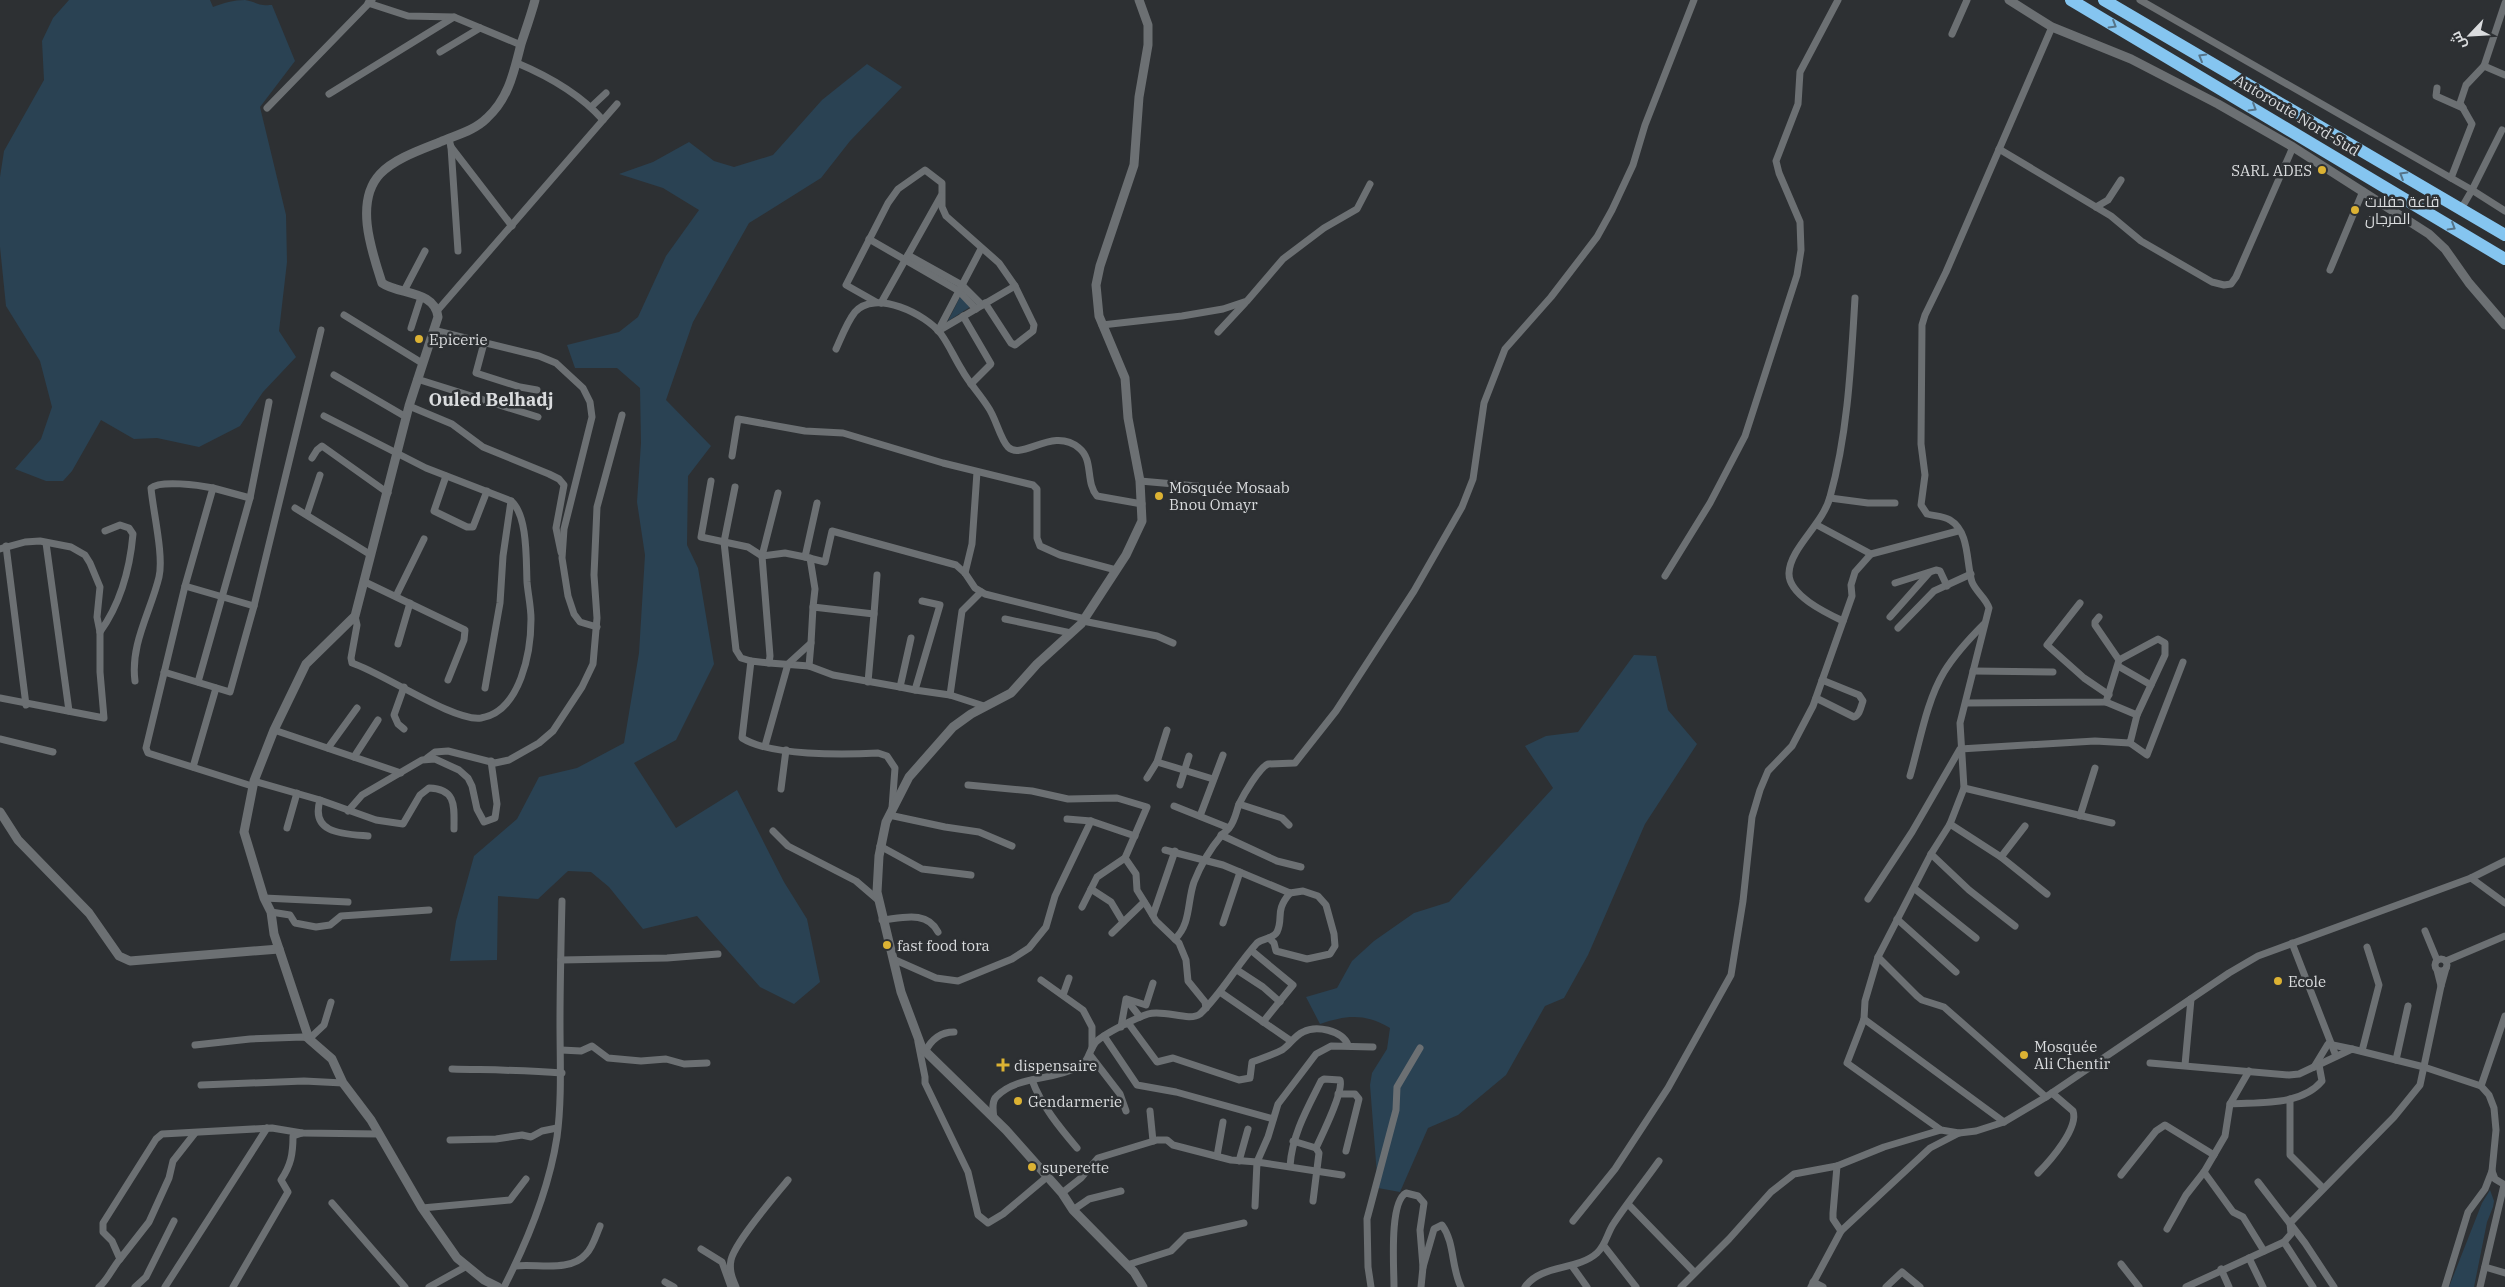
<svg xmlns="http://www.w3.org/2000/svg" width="2505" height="1287" font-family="'IBM Plex Serif',Cairo,serif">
	<rect width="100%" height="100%" fill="#2d3033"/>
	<!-- green -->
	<g fill="#2a4253">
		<path d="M69 0H210L213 7C224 3 233 0 245 0 257 2 257 6 272 5L295 61 260 107 286 215 287 262 279 331 296 357 263 392 240 426 199 447 157 438 134 439 101 420 72 471 63 481H46L15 469 41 439 52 407 40 361 6 306 0 247V177L4 151 44 80 42 41 53 18Z"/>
		<path d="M867 64 902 87 850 141 821 178 749 223 693 322 666 400 711 446 688 476 687 545 698 568 714 664 676 740 634 763 676 828 737 790 784 882 807 919 820 982 794 1004 760 987 697 916 643 929 609 887 591 872 568 871 538 899 498 896 497 960 450 961 456 921 474 856 517 819 539 777 577 768 624 743 639 653 645 555 637 502 641 443 640 388 617 368H575L567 345 619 332 638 317 666 256 699 210 663 188 619 174 653 162 689 142 714 161 734 167 773 155 822 100Z"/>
		<path d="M960 297 970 307 948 321Z"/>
		<path d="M1634 655 1656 656 1668 710 1697 744 1645 824 1588 955 1564 998 1545 1006 1506 1075 1458 1115 1428 1128 1400 1192 1378 1188 1370 1085 1372 1073 1387 1049 1390 1028C1365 1013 1346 1015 1320 1024L1306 997 1337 988 1352 961 1374 941 1414 913 1449 902 1553 788 1525 746 1546 736 1578 732Z"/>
		<path d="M2490 1190 2494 1201 2493 1207 2487 1222 2474 1287H2449L2482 1203Z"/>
	</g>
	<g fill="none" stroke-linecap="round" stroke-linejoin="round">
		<!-- minor -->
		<g stroke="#6c7073" stroke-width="7">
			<path d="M2140 0 2451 178 2472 124 2460 103 2466 85 2484 66 2505 75"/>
			<path d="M368 3 408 16 454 17"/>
			<path d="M1952 34 1967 0"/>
			<path d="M440 52 480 28"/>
			<path d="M517 63C548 76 580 94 603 120L617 104"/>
			<path d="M2484 66 2505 3"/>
			<path d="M2437 88 2436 96 2463 108"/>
			<path d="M329 94 454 17 521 45"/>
			<path d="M591 107 606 93"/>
			<path d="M267 108 372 0"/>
			<path d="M2502 130 2472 190 2505 211"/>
			<path d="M449 139 451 147 512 226"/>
			<path d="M451 147 458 251"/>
			<path d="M1999 149 2111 216 2141 241 2212 282 2224 285 2231 284 2236 277 2293 147"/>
			<path d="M2451 178 2472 190 2461 209"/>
			<path d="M2096 207 2108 200 2121 180"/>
			<path d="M869 239 959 291 976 309"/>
			<path d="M908 255 962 285 982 305"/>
			<path d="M2330 270 2363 191"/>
			<path d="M404 291 425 251"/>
			<path d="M876 302 846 285 888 203 898 189 925 170 942 183V207L946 216 999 263 1015 286 1034 325 1033 331 1015 345 1011 343 985 303"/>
			<path d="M881 303 941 196"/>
			<path d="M437 311 603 120"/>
			<path d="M344 315 422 363"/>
			<path d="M963 316 991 364 971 384"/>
			<path d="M1102 325 1182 316 1223 309 1247 301 1283 259 1324 228 1357 209 1370 184"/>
			<path d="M411 328 421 297"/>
			<path d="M433 330 539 356 556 363 583 388 590 402 592 417 564 529 562 558 568 596 574 614 580 622 597 627"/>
			<path d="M940 330 1015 286"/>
			<path d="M938 331 981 249"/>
			<path d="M1218 332 1245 303"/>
			<path d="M484 343 476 373 520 387 537 390"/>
			<path d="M836 349C841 338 847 322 855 312 875 289 926 314 941 334 949 345 955 359 962 370 969 383 980 394 988 407 996 418 1000 439 1008 447 1022 461 1053 426 1079 448 1094 460 1085 482 1097 496L1142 504"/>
			<path d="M334 375 406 417"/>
			<path d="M417 379 538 417"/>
			<path d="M409 406 452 424 483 447 549 474 559 479 564 485 556 528 561 552"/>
			<path d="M324 416 426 468 511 501C528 515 526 561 527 582 528 594 531 607 531 619 531 651 521 711 481 718 454 722 383 673 352 663L351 658 357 625 355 616"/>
			<path d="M732 456 738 419 744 420 805 431 843 433 943 463 1033 485 1037 489V538L1040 546 1060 555 1116 570"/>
			<path d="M312 458 317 450 322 446 388 493"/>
			<path d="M446 476 434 511 467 527H473L487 491"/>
			<path d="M711 481 701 537 748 547 762 556 785 553 805 557 817 503"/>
			<path d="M1140 481 1197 486"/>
			<path d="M735 487 724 542 736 650 741 658 751 661"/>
			<path d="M213 488 250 498"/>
			<path d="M778 493 762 556 770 656 769 663 751 661 742 738C770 756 844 755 878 753L887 756 895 768 892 808"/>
			<path d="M1830 498 1868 503H1895"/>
			<path d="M295 508 371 555"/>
			<path d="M307 514 320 475"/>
			<path d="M1817 525 1871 554"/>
			<path d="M46 543 69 711"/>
			<path d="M6 546 26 705"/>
			<path d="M0 549 25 542 40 541 71 547 85 555 90 563 100 587 97 617 100 632V672L104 718 0 698"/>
			<path d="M805 557 825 562 832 531 956 565 965 573 975 588 985 594 1085 619"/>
			<path d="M810 558 815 589 813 607"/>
			<path d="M965 573 972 544 977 472"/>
			<path d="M1665 576 1710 503 1745 436 1797 275 1801 250 1800 222 1779 173 1776 161 1798 104 1800 72 1838 0"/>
			<path d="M365 582 465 630 464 640 448 680"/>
			<path d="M1895 583 1936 570 1940 571 1947 586"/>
			<path d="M185 586 254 606"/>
			<path d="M396 596 424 539"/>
			<path d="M922 601 940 605 915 690 950 695 984 706"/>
			<path d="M2080 603 2047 645 2084 678 2109 695"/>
			<path d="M874 614 877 575"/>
			<path d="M1890 617 1929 573"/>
			<path d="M1005 619 1071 633"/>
			<path d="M1083 621 1157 636 1173 643"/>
			<path d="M1843 621C1826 613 1788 595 1789 573 1790 548 1823 524 1830 497 1848 433 1851 364 1855 298"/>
			<path d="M1898 628 1934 591 1971 574"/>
			<path d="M100 632C120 604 130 568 133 534L129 528 120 525 105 531"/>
			<path d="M911 638 900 687 915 690"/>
			<path d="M398 644 410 603"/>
			<path d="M2119 660 2158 639 2165 643V655L2137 715"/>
			<path d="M769 663 809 666 811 643"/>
			<path d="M809 666 833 675 900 687"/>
			<path d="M2118 666 2151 685"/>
			<path d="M1973 671 2053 672"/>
			<path d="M164 672 230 692 254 606 321 330"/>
			<path d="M135 681C130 644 151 611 159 577 164 556 153 511 151 488 160 480 199 485 213 488L185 586 146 748 148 753 252 786"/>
			<path d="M198 682 250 498 269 402"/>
			<path d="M485 688 500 603 503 556 511 501"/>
			<path d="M950 695 962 611 981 592"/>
			<path d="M1816 698 1854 717C1860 715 1861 706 1863 701L1859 695 1822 680"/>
			<path d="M1966 703 2106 702 2119 660 2095 625V622L2099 617"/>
			<path d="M404 729 398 724 394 715 404 687"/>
			<path d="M274 730 401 773"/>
			<path d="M0 739 53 752"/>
			<path d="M2130 743 2147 755 2183 662"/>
			<path d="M765 746 788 664 811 643 813 607 874 614 868 682"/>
			<path d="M328 748 357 708"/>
			<path d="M354 757 378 720"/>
			<path d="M427 758 435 752 448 751 495 763 509 760 539 743 553 731 582 687 593 664 597 618 594 575 597 507 622 415"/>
			<path d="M1157 762 1213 779"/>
			<path d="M193 767 216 688"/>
			<path d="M1910 776C1920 742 1926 702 1944 672 1955 654 1969 639 1984 624"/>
			<path d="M1147 778 1157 762 1167 730"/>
			<path d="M254 781 320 800C310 834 344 834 368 836"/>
			<path d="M968 785 1032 791 1068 799 1117 798 1147 807 1125 858 1097 877 1082 907"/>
			<path d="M1180 785 1189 756"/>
			<path d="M1964 788 2112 823"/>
			<path d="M781 789 786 750"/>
			<path d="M320 800 376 820 403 824 420 795 429 788C457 789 454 807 454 829"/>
			<path d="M1239 804 1282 818 1289 825"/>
			<path d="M1174 806 1229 828"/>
			<path d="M348 811 362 795 422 760 435 759 459 770 468 778 472 786 477 809 484 822 495 818 497 804 491 761"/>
			<path d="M889 815 945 827 979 832 1012 846"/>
			<path d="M1200 816 1223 755"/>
			<path d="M2080 816 2095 768"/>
			<path d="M1067 819 1091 821 1135 836"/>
			<path d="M1950 824 2001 857 2047 894"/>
			<path d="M287 828 297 793"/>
			<path d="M773 831 788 846 856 881 877 899"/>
			<path d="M1221 835 1277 861 1301 867"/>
			<path d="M880 846 922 869 971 875"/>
			<path d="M1165 850 1223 865 1290 893 1303 891 1318 896 1326 905 1334 934 1335 946 1330 954 1307 959 1276 951 1274 943 1269 938"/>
			<path d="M1931 854 1969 890 2015 926"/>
			<path d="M2001 857 2025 826"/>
			<path d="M1125 858 1136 874 1137 890 1147 906 1156 921 1179 943 1186 960 1188 981 1205 1002 1206 1008"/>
			<path d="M2471 878 2505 903"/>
			<path d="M1091 889 1111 902 1123 922"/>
			<path d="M1915 889 1976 938"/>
			<path d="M264 898 348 902"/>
			<path d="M1868 899 1912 832 1960 749 2095 741 2130 743 2137 715 2106 702"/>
			<path d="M271 912 290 915 295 923 316 927 330 925 341 916 429 910"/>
			<path d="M1153 915 1175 851"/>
			<path d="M1897 919 1956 972"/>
			<path d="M882 920C902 918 927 910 938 932"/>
			<path d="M1223 923 1240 872"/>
			<path d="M2425 931 2437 960"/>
			<path d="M1112 933 1144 902"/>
			<path d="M1175 939C1191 924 1187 902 1194 882 1200 867 1210 849 1221 836 1223 833 1227 831 1229 828 1235 821 1236 812 1239 804 1244 794 1259 768 1268 764L1295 763 1336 711 1414 591 1462 507 1473 479 1484 403 1505 349 1551 297 1597 237 1612 210 1633 165 1645 125 1694 0"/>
			<path d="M2292 943 2336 1056"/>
			<path d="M1252 951 1293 985 1263 1022"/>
			<path d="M1878 957 1917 996 1922 1000 1944 1007 2046 1097"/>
			<circle cx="2441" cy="965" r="6"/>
			<path d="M893 959 936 978 958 981 1012 959 1029 948 1046 927 1055 896 1091 821"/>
			<path d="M561 960 667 958 718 954"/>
			<path d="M2446 961 2505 936"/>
			<path d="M1237 970 1263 987 1280 1002"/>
			<path d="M2437 970 2441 986 2446 968"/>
			<path d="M1041 980 1083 1010 1092 1027V1048"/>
			<path d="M1220 992 1291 1041"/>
			<path d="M1063 995 1069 978"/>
			<path d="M1127 999 1146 1005 1153 983"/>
			<path d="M1864 1019 2004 1122"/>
			<path d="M1126 1024H1129L1157 1062 1173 1058 1239 1080 1250 1078 1252 1062C1262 1058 1273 1055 1282 1050 1290 1045 1294 1036 1303 1032 1316 1025 1342 1030 1348 1045"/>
			<path d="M1121 1027 1126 999 1140 1017"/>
			<path d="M1104 1036 1137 1085 1176 1092 1273 1119"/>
			<path d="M918 1042 925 1077V1083L968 1172 978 1215 988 1223 1003 1214 1048 1176"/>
			<path d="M195 1045 250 1039 303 1037 309 1039 324 1025 331 1002"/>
			<path d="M561 1050 581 1051 592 1046 608 1058 641 1061 666 1059 684 1064 707 1063"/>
			<path d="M2362 1051 2379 985 2367 947"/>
			<path d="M925 1052C931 1040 940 1032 954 1032"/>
			<path d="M1090 1055 1120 1094 1126 1111"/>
			<path d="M2396 1060 2408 1006"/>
			<path d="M2150 1063 2289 1075 2299 1074 2352 1049 2424 1067 2481 1086 2489 1095 2494 1108 2496 1130 2492 1171 2495 1179 2505 1185"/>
			<path d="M2185 1065 2191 999"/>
			<path d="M2314 1067 2328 1044 2352 1049"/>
			<path d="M452 1069C489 1070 525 1070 562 1073"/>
			<path d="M1032 1080C1041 1105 1060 1128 1077 1148"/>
			<path d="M201 1085 304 1081 343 1083"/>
			<path d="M2481 1086 2505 1016"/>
			<path d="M1338 1094H1355L1359 1099 1346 1151"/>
			<path d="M2290 1099V1155L2323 1188"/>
			<path d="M2230 1104C2260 1102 2301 1106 2322 1081L2319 1065"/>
			<path d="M1150 1111 1153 1141"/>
			<path d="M994 1118C993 1111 991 1101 997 1096 1018 1075 1053 1081 1078 1067 1090 1061 1088 1052 1095 1043 1103 1034 1136 1018 1148 1014 1164 1009 1189 1022 1200 1014 1222 993 1237 965 1257 943 1263 938 1273 939 1277 932 1284 917 1274 912 1290 893"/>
			<path d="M1959 1133 1941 1130 1847 1063 1864 1019 1865 1001 1878 957 1931 854 1950 824 1964 788 1960 723 1989 608C1986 598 1976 592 1972 582 1966 563 1970 532 1950 520 1944 516 1934 516 1927 514L1921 505 1925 475 1921 444 1922 325 1925 315 1946 272 2052 27"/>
			<path d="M450 1140 496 1139 522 1135 531 1137 542 1131 557 1128"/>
			<path d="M1293 1141 1316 1148"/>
			<path d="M1217 1156 1223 1122"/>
			<path d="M1239 1161 1248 1129"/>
			<path d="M1290 1166C1292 1135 1307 1109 1321 1081L1324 1079 1340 1080C1344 1091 1322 1135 1316 1148L1319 1153 1313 1201"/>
			<path d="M2204 1172 2233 1212 2243 1217 2264 1251"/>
			<path d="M2038 1173C2050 1161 2079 1128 2073 1111L2052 1093"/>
			<path d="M2121 1175 2156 1131 2165 1125 2214 1155"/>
			<path d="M2258 1182 2305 1243 2334 1287"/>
			<path d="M1062 1193 1081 1178 1098 1158 1157 1140H1167L1173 1145 1231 1160 1257 1162 1268 1137 1278 1104 1316 1054 1331 1046 1373 1047"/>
			<path d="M332 1203 405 1287"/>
			<path d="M1628 1204 1694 1272"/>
			<path d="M1255 1206 1257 1162 1342 1175"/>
			<path d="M422 1208 510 1200 526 1179"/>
			<path d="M1073 1210 1089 1199 1121 1191"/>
			<path d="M1573 1221 1615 1169 1668 1088 1731 975 1743 901 1752 817 1760 790 1768 771 1792 746 1813 706 1852 596 1851 585 1855 572 1871 554 1958 531"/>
			<path d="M2167 1229 2186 1195 2204 1172 2225 1136 2230 1104 2249 1071"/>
			<path d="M1841 1231 1833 1219V1213L1837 1166 1884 1147 1941 1130"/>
			<path d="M2284 1242 2313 1287"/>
			<path d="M1604 1246 1636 1287"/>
			<path d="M701 1249 722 1262 731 1287"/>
			<path d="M2249 1258 2263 1287"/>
			<path d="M120 1259 149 1222 169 1178 173 1161 195 1133"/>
			<path d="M2121 1264 2139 1287"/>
			<path d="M1127 1265 1171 1251 1186 1236 1244 1223"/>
			<path d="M515 1266C536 1263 570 1273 586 1254 593 1247 596 1235 600 1226"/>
			<path d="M1572 1266 1587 1287"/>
			<path d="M2485 1267 2505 1273"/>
			<path d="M2221 1269 2229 1287"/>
			<path d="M665 1282 674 1287"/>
			<path d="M1813 1282 1823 1287"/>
			<path d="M99 1287C107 1281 113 1267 120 1259L112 1241 103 1232V1223L156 1139 162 1134 272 1128 302 1133 379 1134"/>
			<path d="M135 1287 146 1277 174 1221"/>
			<path d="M165 1287 267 1128"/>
			<path d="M233 1287 288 1192 281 1180C291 1165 293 1154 293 1136L302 1133"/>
			<path d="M429 1287 467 1266"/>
			<path d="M504 1287C528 1240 549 1189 557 1137 562 1099 560 1062 560 1023 560 983 561 942 562 901"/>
			<path d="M736 1287C732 1278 729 1270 731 1260 735 1242 775 1196 788 1180"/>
			<path d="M1371 1287 1368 1267 1367 1219 1396 1110 1397 1087 1420 1048"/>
			<path d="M1394 1287C1394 1268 1389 1202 1406 1193L1418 1196 1424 1203 1420 1230 1423 1267"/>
			<path d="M1421 1287 1423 1267 1434 1229 1442 1225C1455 1243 1451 1267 1461 1287"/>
			<path d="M1525 1287C1541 1264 1577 1271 1597 1253 1606 1245 1607 1233 1614 1223 1628 1202 1644 1182 1659 1161"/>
			<path d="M1681 1287 1729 1239 1771 1192 1794 1174 1837 1166"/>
			<path d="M1811 1287 1841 1231 1930 1148 1959 1133 1976 1131 2004 1122 2046 1097 2229 973 2258 956 2471 878 2505 861"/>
			<path d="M1886 1287 1902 1272 1920 1287"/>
			<path d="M2186 1287 2284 1242 2291 1234 2290 1223 2394 1117 2420 1085 2441 986"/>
			<path d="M2445 1287 2468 1212 2485 1189 2492 1171"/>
			<path d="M2480 1287 2504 1185"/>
		</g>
		<!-- tertiary -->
		<g stroke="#6c7073" stroke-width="9">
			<path d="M1139 0 1148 25V45L1139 97 1134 165 1100 266 1096 285 1099 316 1125 378 1128 418 1140 481 1142 521 1126 555 1081 624 1037 664 1011 693 971 714 953 727 909 777 886 822 879 856 877 892 901 992 922 1048 1006 1130 1062 1193 1073 1210 1134 1272 1143 1287"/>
			<path d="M2009 0 2052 27 2131 59 2218 104 2293 147 2429 234 2445 249 2469 283 2505 325"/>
			<path d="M0 812 18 840 89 913 119 956 130 961 279 949"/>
			<path d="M498 1287 484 1280 457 1258 422 1208 371 1120 343 1083 332 1059 309 1039 274 934 271 912 264 898 244 832 254 781 274 730 306 664 355 616 409 406 438 317C435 290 399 295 382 283 372 252 354 202 380 174 394 159 420 150 440 142 456 135 474 131 487 118 509 98 514 71 521 44 526 29 531 15 535 0"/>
		</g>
		<!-- motorway -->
		<g stroke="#85c5f0" stroke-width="12">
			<path d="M2071 0 2505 259"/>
			<path d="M2104 0 2505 235"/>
		</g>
	</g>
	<!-- one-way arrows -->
	<defs><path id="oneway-chevron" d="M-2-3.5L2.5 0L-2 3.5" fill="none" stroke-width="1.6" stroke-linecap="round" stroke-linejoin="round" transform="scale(1.25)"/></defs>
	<g stroke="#557388">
		<use href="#oneway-chevron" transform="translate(2113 25) rotate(31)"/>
		<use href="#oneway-chevron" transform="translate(2202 57) rotate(-150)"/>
		<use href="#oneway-chevron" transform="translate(2253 108) rotate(31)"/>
		<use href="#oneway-chevron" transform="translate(2403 175) rotate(-149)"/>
		<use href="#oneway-chevron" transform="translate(2452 227) rotate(31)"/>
	</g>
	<!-- markers -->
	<g fill="#dcb233" stroke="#2d3033" stroke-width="2">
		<circle cx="2322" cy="170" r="5"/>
		<circle cx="2355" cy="210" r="5"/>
		<circle cx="419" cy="339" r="5"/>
		<circle cx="1159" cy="496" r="5"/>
		<circle cx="887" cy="945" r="5"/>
		<circle cx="2278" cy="981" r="5"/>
		<circle cx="2024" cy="1055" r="5"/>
		<path d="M1000.5 1057.5h5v5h5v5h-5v5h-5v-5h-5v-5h5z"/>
		<circle cx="1018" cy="1101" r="5"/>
		<circle cx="1032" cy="1167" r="5"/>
	</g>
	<g text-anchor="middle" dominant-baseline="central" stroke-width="5" stroke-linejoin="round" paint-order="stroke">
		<!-- street labels -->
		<g font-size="15" fill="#dadcde" stroke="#2d3033">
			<text transform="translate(2297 115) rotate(31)">Autoroute Nord-Sud</text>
		</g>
		<!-- poi labels -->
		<g font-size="15" fill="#dadcde" stroke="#2d3033" text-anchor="start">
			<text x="2312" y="170" text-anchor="end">SARL ADES</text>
			<text x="2365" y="201">قاعة حفلات<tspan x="2365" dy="17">المرجان</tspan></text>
			<text x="429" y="339">Epicerie</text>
			<text x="1169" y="487">Mosquée Mosaab<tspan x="1169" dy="17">Bnou Omayr</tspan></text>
			<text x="897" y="945">fast food tora</text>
			<text x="2288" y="981">Ecole</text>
			<text x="2034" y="1046">Mosquée<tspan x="2034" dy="17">Ali Chentir</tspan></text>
			<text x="1014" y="1065">dispensaire</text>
			<text x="1028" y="1101">Gendarmerie</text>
			<text x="1042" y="1167">superette</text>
		</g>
		<!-- quarter labels -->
		<g font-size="18" font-weight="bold" fill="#dadcde" stroke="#2d3033">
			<text x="491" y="399">Ouled Belhadj</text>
		</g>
	</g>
	<!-- north arrow -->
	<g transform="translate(2470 35) rotate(245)" stroke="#2d3033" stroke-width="4" paint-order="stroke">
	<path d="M0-4L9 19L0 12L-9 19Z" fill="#dadcde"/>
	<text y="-8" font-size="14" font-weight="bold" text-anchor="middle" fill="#dadcde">ش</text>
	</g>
</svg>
